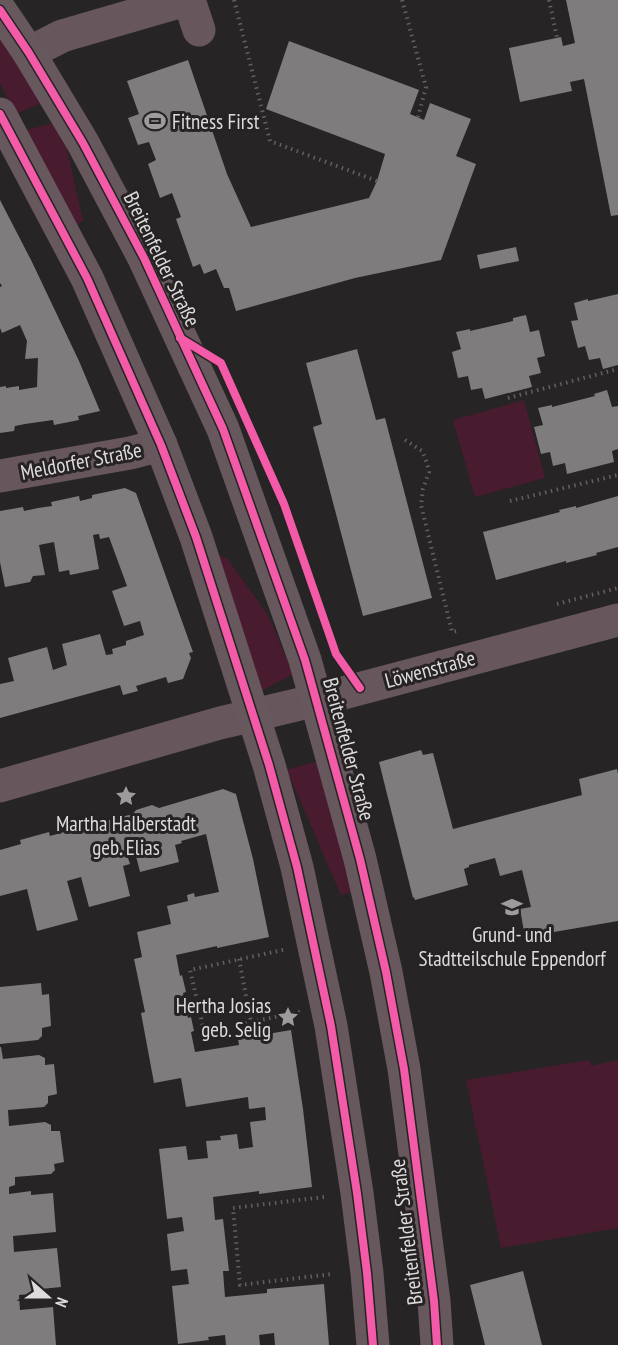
<svg xmlns="http://www.w3.org/2000/svg" width="618" height="1345" font-family="'PT Sans Narrow',sans-serif">
	<rect width="100%" height="100%" fill="#262425"/>
	<!-- green -->
	<g fill="#491b2f">
		<path d="M0 31 45 102 15 114 0 83Z"/>
		<path d="M54 123 66 145 83 221 73 226 25 130Z"/>
		<path d="M524 400 545 478 475 497 453 420Z"/>
		<path d="M217 555 227 558 268 615 293 674 260 692Z"/>
		<path d="M322 760 355 891 341 895C322 853 306 811 286 770Z"/>
		<path d="M590 1060 591 1066 618 1060V1228L501 1248 466 1080Z"/>
	</g>
	<!-- building -->
	<g fill="#7e7c7d">
		<path d="M566 0H618V215L611 216 584 79 570 82 572 91 520 102 509 48 561 37 563 46 575 43Z"/>
		<path d="M289 41 419 90 410 114 424 120 430 103 471 119 456 156 476 164 441 260 355 278 236 311 229 288H224L216 269 204 274 200 264 193 267 176 219 181 217 172 193 160 198 148 164 156 160 149 142 138 145 128 118 139 114 127 81 188 60 227 174 251 227 369 198 377 181 385 154 266 109Z"/>
		<path d="M0 200 32 262 79 361 100 411 78 416 79 420 54 425 53 420 25 424 15 426 14 431 0 433V387L6 386V388L19 386V390L37 387 38 358 25 359 27 341 20 325 2 333 0 328V287L2 286 0 283Z"/>
		<path d="M516 247 519 261 480 269 477 255Z"/>
		<path d="M618 294V365L603 369 600 358 589 360 585 346 578 348 571 321 578 320 574 303 588 299V301Z"/>
		<path d="M526 315 530 332 539 330 545 356 537 358 541 373 529 376 532 387 485 399 482 388 471 390 468 376 458 378 452 352 461 349 456 332 470 329V331L513 321V318Z"/>
		<path d="M357 349 376 420 385 418 432 598 363 616 313 427 322 424 306 363Z"/>
		<path d="M607 390 612 407 618 406V449L612 451 614 462 567 474 565 463 553 466 550 452 541 454 534 427 543 425 538 408 552 405V407L595 396 594 394Z"/>
		<path d="M125 488 136 493 193 652 189 653 191 658 183 679 168 683 166 677 136 686 138 691 123 695 120 685 0 718V684L14 681 8 658 47 647 53 670 67 665 62 644 100 634 106 655 113 654 112 649 126 645V641L144 635 140 621 124 626 112 591 127 586 109 537 100 539 99 534 93 535 99 569 70 575 69 570 59 572 54 542 39 545 45 575 33 576 30 582 5 587 0 562V511L23 507 24 511 38 508 52 506 51 502 79 496 80 501 92 498V495Z"/>
		<path d="M618 496V547L596 553 597 555 566 563V561L496 580 483 532 560 512 559 510 576 506V508Z"/>
		<path d="M421 750 423 755 433 753 453 829 582 795 579 779 617 769 618 774V921L525 937 520 909 531 907 522 870 500 876 495 858 469 865V867L464 869 468 885 415 900 414 897 413 898 379 762Z"/>
		<path d="M223 789 236 794 253 859 269 937 217 948V946L176 955 180 976 182 975 186 992 183 993 188 1018 191 1017 194 1031 191 1032 195 1052 239 1045 238 1039 291 1030 303 1109 312 1187 259 1194V1191L213 1197 215 1220 223 1219 229 1271H223L225 1297 267 1293V1289L324 1284 329 1345H275L274 1333 259 1335 260 1345H226L225 1335 208 1337 209 1340 178 1344 172 1286 189 1284 187 1269 171 1271 167 1234 184 1231 182 1217 167 1219 159 1149 186 1146 188 1160 208 1158 206 1141 221 1140 220 1136 237 1134 239 1149 253 1147 250 1122 266 1120 265 1107 249 1109 248 1097 186 1107 181 1078 154 1083 141 1013 145 1012 134 959 142 957 137 932 171 924 167 906 188 901 187 895 194 893 195 897 219 892 206 834 181 841 182 843 175 845 179 862 140 872 136 856 128 858 130 864 123 866 130 896 89 907 81 877 67 881 78 920 37 931 27 889 0 896V850L21 844 20 840 49 832 50 836 75 829 74 826 101 818 102 822 133 814 136 810 152 805 159 808Z"/>
		<path d="M41 983 42 995 49 994 51 1026 42 1028V1036L38 1040 0 1044V987Z"/>
		<path d="M0 1047H1L3 1059 39 1055 45 1058V1065L54 1064 57 1094 48 1096V1103L44 1107 8 1110 9 1126 45 1122 51 1125V1131H60L64 1162 54 1164 55 1170 51 1174 15 1177V1185L9 1187V1194L31 1191V1195L53 1193 56 1232 13 1236 14 1252 57 1248 61 1287 41 1289V1293L19 1295 20 1310 53 1307 56 1345H0Z"/>
		<path d="M523 1271 542 1345H485L470 1285Z"/>
	</g>
	<g fill="none" stroke-linecap="round" stroke-linejoin="round">
		<!-- path -->
		<g stroke="#675e61" stroke-width="4" stroke-dasharray="1.5 4.5" stroke-linecap="butt">
			<path d="M234 0 270 141 377 181"/>
			<path d="M402 0 426 87 418 117"/>
			<path d="M549 0 557 38"/>
			<path d="M508 398 618 369"/>
			<path d="M405 440 422 451 427 463 429 472 423 489 421 505 452 632 457 631"/>
			<path d="M510 501 618 475"/>
			<path d="M557 604 618 588"/>
			<path d="M283 950 190 970 205 1035 251 1022 300 1012"/>
			<path d="M239 959 251 1022"/>
			<path d="M324 1197 233 1208 240 1285 332 1274"/>
		</g>
		<!-- minor -->
		<g stroke="#67575c" stroke-width="33">
			<path d="M189 0 199 30"/>
			<path d="M29 53 62 36 186 0"/>
			<path d="M0 476 130 453 161 445"/>
			<path d="M0 786 220 723 317 700 618 620"/>
		</g>
		<!-- major -->
		<g stroke="#67585d" stroke-width="33">
			<path d="M0 10 29 53 83 143 144 258 223 429 305 660 360 859 386 972 404 1069 434 1301 437 1345"/>
			<path d="M0 114 87 278 161 445 196 537 269 765 297 867 331 1026 357 1193 367 1273 373 1345"/>
		</g>
		<defs>
			<g id="cycleway">
				<path d="M0 10 29 53 83 143 144 258 223 429 305 660 360 859 386 972 404 1069 434 1301 437 1345"/>
				<path d="M0 114 87 278 161 445 196 537 269 765 297 867 331 1026 357 1193 367 1273 373 1345"/>
				<path d="M180 338 221 363 284 504 336 654 360 688"/>
			</g>
		</defs>
		<!-- cycleway casing -->
		<use href="#cycleway" stroke="#272324" stroke-width="11"/>
		<!-- cycleway -->
		<use href="#cycleway" stroke="#f35aa7" stroke-width="8"/>
	</g>
	<!-- icons -->
	<defs>
		<symbol id="stadium-bare" viewBox="-9 -9 18 18"><path d="M0-5a6.5 5 0 1 0 0 10a6.5 5 0 1 0 0-10ZM-3.5-1.8h7v3.6h-7Z" fill="#9d9b9b" stroke="#272324" stroke-width="2.5" paint-order="stroke"/></symbol>
		<symbol id="sight-bare" viewBox="-9 -9 18 18"><path d="M0-6L1.8-2.2L6-1.7L2.9 1.2L3.7 5.4L0 3.3L-3.7 5.4L-2.9 1.2L-6-1.7L-1.8-2.2Z" fill="#9d9b9b" stroke="#272324" stroke-width="2.5" paint-order="stroke"/></symbol>
		<symbol id="school-bare" viewBox="-9 -9 18 18"><path d="M0-5L7-2L0 1L-7-2ZM-4 1L0 2.5L4 1V4Q0 6-4 4Z" fill="#9d9b9b" stroke="#272324" stroke-width="2.5" paint-order="stroke"/></symbol>
	</defs>
	<g fill-rule="evenodd">
		<use href="#stadium-bare" x="140" y="106" width="30" height="30"/>
		<use href="#sight-bare" x="111" y="781" width="30" height="30"/>
		<use href="#school-bare" x="497" y="892" width="30" height="30"/>
		<use href="#sight-bare" x="273" y="1002" width="30" height="30"/>
	</g>
	<g text-anchor="middle" dominant-baseline="central" stroke-width="6" stroke-linejoin="round" paint-order="stroke">
		<!-- poi labels -->
		<g font-size="21" fill="#dddbdb" stroke="#272324">
			<text x="172" y="121" text-anchor="start">Fitness First</text>
			<text x="126" y="823">Martha Halberstadt<tspan x="126" dy="24">geb. Elias</tspan></text>
			<text x="512" y="934">Grund- und<tspan x="512" dy="24">Stadtteilschule Eppendorf</tspan></text>
			<text x="271" y="1005" text-anchor="end">Hertha Josias<tspan x="271" dy="24">geb. Selig</tspan></text>
		</g>
		<!-- street labels -->
		<g font-size="21" fill="#dddbdb" stroke="#272324">
			<text transform="translate(162 259) rotate(64)">Breitenfelder Straße</text>
			<text transform="translate(81 461) rotate(-11)">Meldorfer Straße</text>
			<text transform="translate(430 669) rotate(-15)">Löwenstraße</text>
			<text transform="translate(349 749) rotate(75)">Breitenfelder Straße</text>
			<text transform="translate(406 1232) rotate(-97)">Breitenfelder Straße</text>
		</g>
	</g>
	<!-- north arrow -->
	<g transform="translate(48 1297) rotate(111)" stroke="#272324" stroke-width="4.5" paint-order="stroke">
	<path d="M0-4.5L10 22L0 15L-10 22Z" fill="#dddbdb"/>
	<text y="-9" font-size="16" font-weight="bold" text-anchor="middle" fill="#dddbdb">N</text>
	</g>
</svg>
